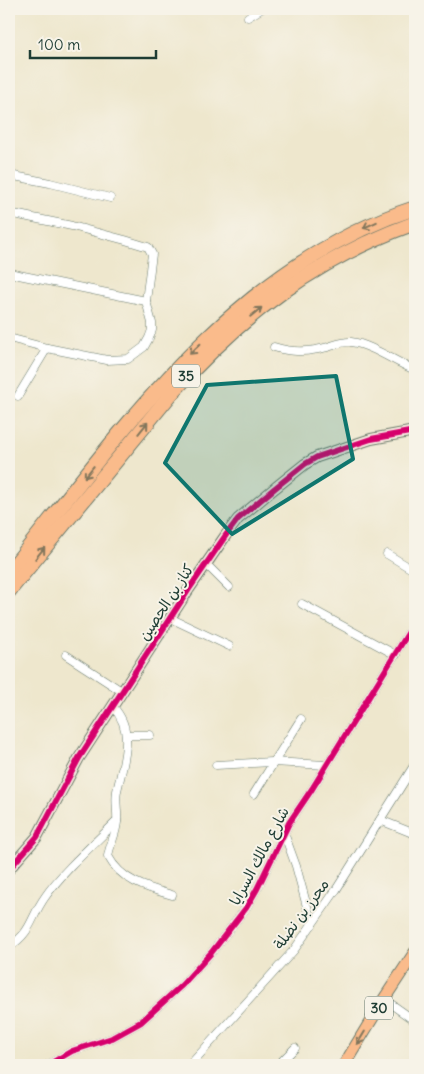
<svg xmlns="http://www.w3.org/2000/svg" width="424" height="1074" font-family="Delius,'Playpen Sans Arabic',sans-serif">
	<rect width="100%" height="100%" fill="#f7f3e8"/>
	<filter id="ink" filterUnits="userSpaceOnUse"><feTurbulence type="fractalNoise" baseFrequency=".02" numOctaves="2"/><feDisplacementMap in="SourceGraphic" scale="10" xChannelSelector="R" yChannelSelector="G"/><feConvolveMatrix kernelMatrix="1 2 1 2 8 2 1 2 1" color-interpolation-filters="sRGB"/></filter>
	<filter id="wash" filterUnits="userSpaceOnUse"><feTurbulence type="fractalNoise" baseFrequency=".0096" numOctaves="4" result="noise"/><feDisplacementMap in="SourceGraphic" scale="20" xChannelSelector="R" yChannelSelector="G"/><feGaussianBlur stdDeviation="1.12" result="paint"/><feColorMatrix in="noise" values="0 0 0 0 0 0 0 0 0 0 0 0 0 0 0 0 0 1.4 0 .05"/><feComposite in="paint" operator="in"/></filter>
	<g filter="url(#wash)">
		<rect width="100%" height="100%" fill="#eee7cd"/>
	</g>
	<g filter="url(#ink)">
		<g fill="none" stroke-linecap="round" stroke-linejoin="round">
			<defs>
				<g id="street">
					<path d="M248 17 261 9"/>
					<path d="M9 175 50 183 110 198"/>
					<path d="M9 213 72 226 125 240 148 247 152 254 146 301 152 323V330L149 338 144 347 128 359 107 360 47 348 9 338"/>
					<path d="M9 273 146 301"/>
					<path d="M274 347C293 353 309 352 328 347 335 345 343 341 351 342 370 344 397 363 415 370"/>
					<path d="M18 396 47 348"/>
					<path d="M387 554 415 571"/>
					<path d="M206 564 229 587"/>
					<path d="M302 604 396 655"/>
					<path d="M170 618 229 646"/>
					<path d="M66 655 123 692"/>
					<path d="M113 707C136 731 123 763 117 791 115 801 118 812 117 822 116 834 110 844 108 856 121 881 147 888 172 895"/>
					<path d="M126 735H150"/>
					<path d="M216 765 273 762 326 765"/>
					<path d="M254 794 301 719"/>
					<path d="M380 820 415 834"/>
					<path d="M284 833 296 866 312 925"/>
					<path d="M9 947C33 931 30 918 45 897 62 872 95 843 117 821"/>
					<path d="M384 999 415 1021"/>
					<path d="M48 1065 72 1051 112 1038 141 1022 182 985 211 953 246 908 257 889 289 823 312 789 415 622"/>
					<path d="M190 1065 294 950 336 890 415 764"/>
					<path d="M278 1065 295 1048"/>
				</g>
				<path id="secondary" d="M9 869 37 837 79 758 189 589 226 535 238 519 275 488 305 464 317 457 371 439 415 431"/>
				<path id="primary" d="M344 1065 384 999 415 952"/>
				<g id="highway">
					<path d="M9 572C122 431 234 266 415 208"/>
					<path d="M9 591 171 394C241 315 315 259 415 223"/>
				</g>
			</defs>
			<!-- street casing -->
			<use href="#street" stroke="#67786a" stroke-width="9"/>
			<!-- secondary casing -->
			<use href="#secondary" stroke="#67786a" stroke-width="12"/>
			<!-- primary casing -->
			<use href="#primary" stroke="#67786a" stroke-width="13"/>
			<!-- highway casing -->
			<use href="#highway" stroke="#67786a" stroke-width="16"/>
			<!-- street -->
			<use href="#street" stroke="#fff" stroke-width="8"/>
			<!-- secondary -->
			<use href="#secondary" stroke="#fde4d1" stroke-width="10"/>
			<!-- primary -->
			<use href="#primary" stroke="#fabb8b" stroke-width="11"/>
			<!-- highway -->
			<use href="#highway" stroke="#fabb8b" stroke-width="14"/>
			<defs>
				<g id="cycleway">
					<path d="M9 869 37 837 79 758 189 589 226 535 238 519 275 488 305 464 317 457 371 439 415 431"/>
					<path d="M48 1065 72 1051 112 1038 141 1022 182 985 211 953 246 908 257 889 289 823 312 789 415 622"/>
				</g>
			</defs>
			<!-- cycleway casing -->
			<use href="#cycleway" stroke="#f7f3e8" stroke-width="9"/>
			<!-- cycleway -->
			<use href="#cycleway" stroke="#d6006c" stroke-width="6"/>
		</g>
		<!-- one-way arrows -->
		<defs><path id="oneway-shaft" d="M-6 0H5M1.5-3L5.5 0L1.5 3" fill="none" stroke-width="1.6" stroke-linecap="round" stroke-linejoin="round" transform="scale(1.25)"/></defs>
		<g stroke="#82765b">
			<use href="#oneway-shaft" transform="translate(370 225) rotate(155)"/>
			<use href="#oneway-shaft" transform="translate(256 312) rotate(-39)"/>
			<use href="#oneway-shaft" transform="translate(195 349) rotate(136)"/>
			<use href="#oneway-shaft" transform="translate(143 428) rotate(-51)"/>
			<use href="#oneway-shaft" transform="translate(89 472) rotate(129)"/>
			<use href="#oneway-shaft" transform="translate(40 553) rotate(-51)"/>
			<use href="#oneway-shaft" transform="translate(361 1038) rotate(121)"/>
		</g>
	</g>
	<!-- marked area -->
	<path fill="#0f766e" fill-opacity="0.2" stroke="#0f766e" stroke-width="4" stroke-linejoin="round" d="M336 376 353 459 232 534 165 463 207 385Z"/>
	<g text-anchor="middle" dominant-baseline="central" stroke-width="4" stroke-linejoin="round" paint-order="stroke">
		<!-- shield labels -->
		<g fill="#f7f3e8" stroke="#60746a" stroke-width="1">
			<rect x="172" y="364.5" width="28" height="23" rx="4"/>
			<rect x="365" y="996.5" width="28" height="23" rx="4"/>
		</g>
		<g font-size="14" font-weight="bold" fill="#1f3d34">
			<text x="186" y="376">35</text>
			<text x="379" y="1008">30</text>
		</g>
		<!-- street labels -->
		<g font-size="15" fill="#1f3d34" stroke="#f7f3e8">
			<text transform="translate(166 602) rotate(-57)">كناز بن الحصين</text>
			<text transform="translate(259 856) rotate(-62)">شارع مالك السرايا</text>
			<text transform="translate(301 914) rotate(-54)">محرز بن نضلة</text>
		</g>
	</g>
	<!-- margin -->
	<rect width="424" height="1074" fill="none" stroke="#f7f3e8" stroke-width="30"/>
	<!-- scale -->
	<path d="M30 50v8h126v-8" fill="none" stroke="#1f3d34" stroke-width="2.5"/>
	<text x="38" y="50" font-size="15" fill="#1f3d34" stroke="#f7f3e8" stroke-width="4" paint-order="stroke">100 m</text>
</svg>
